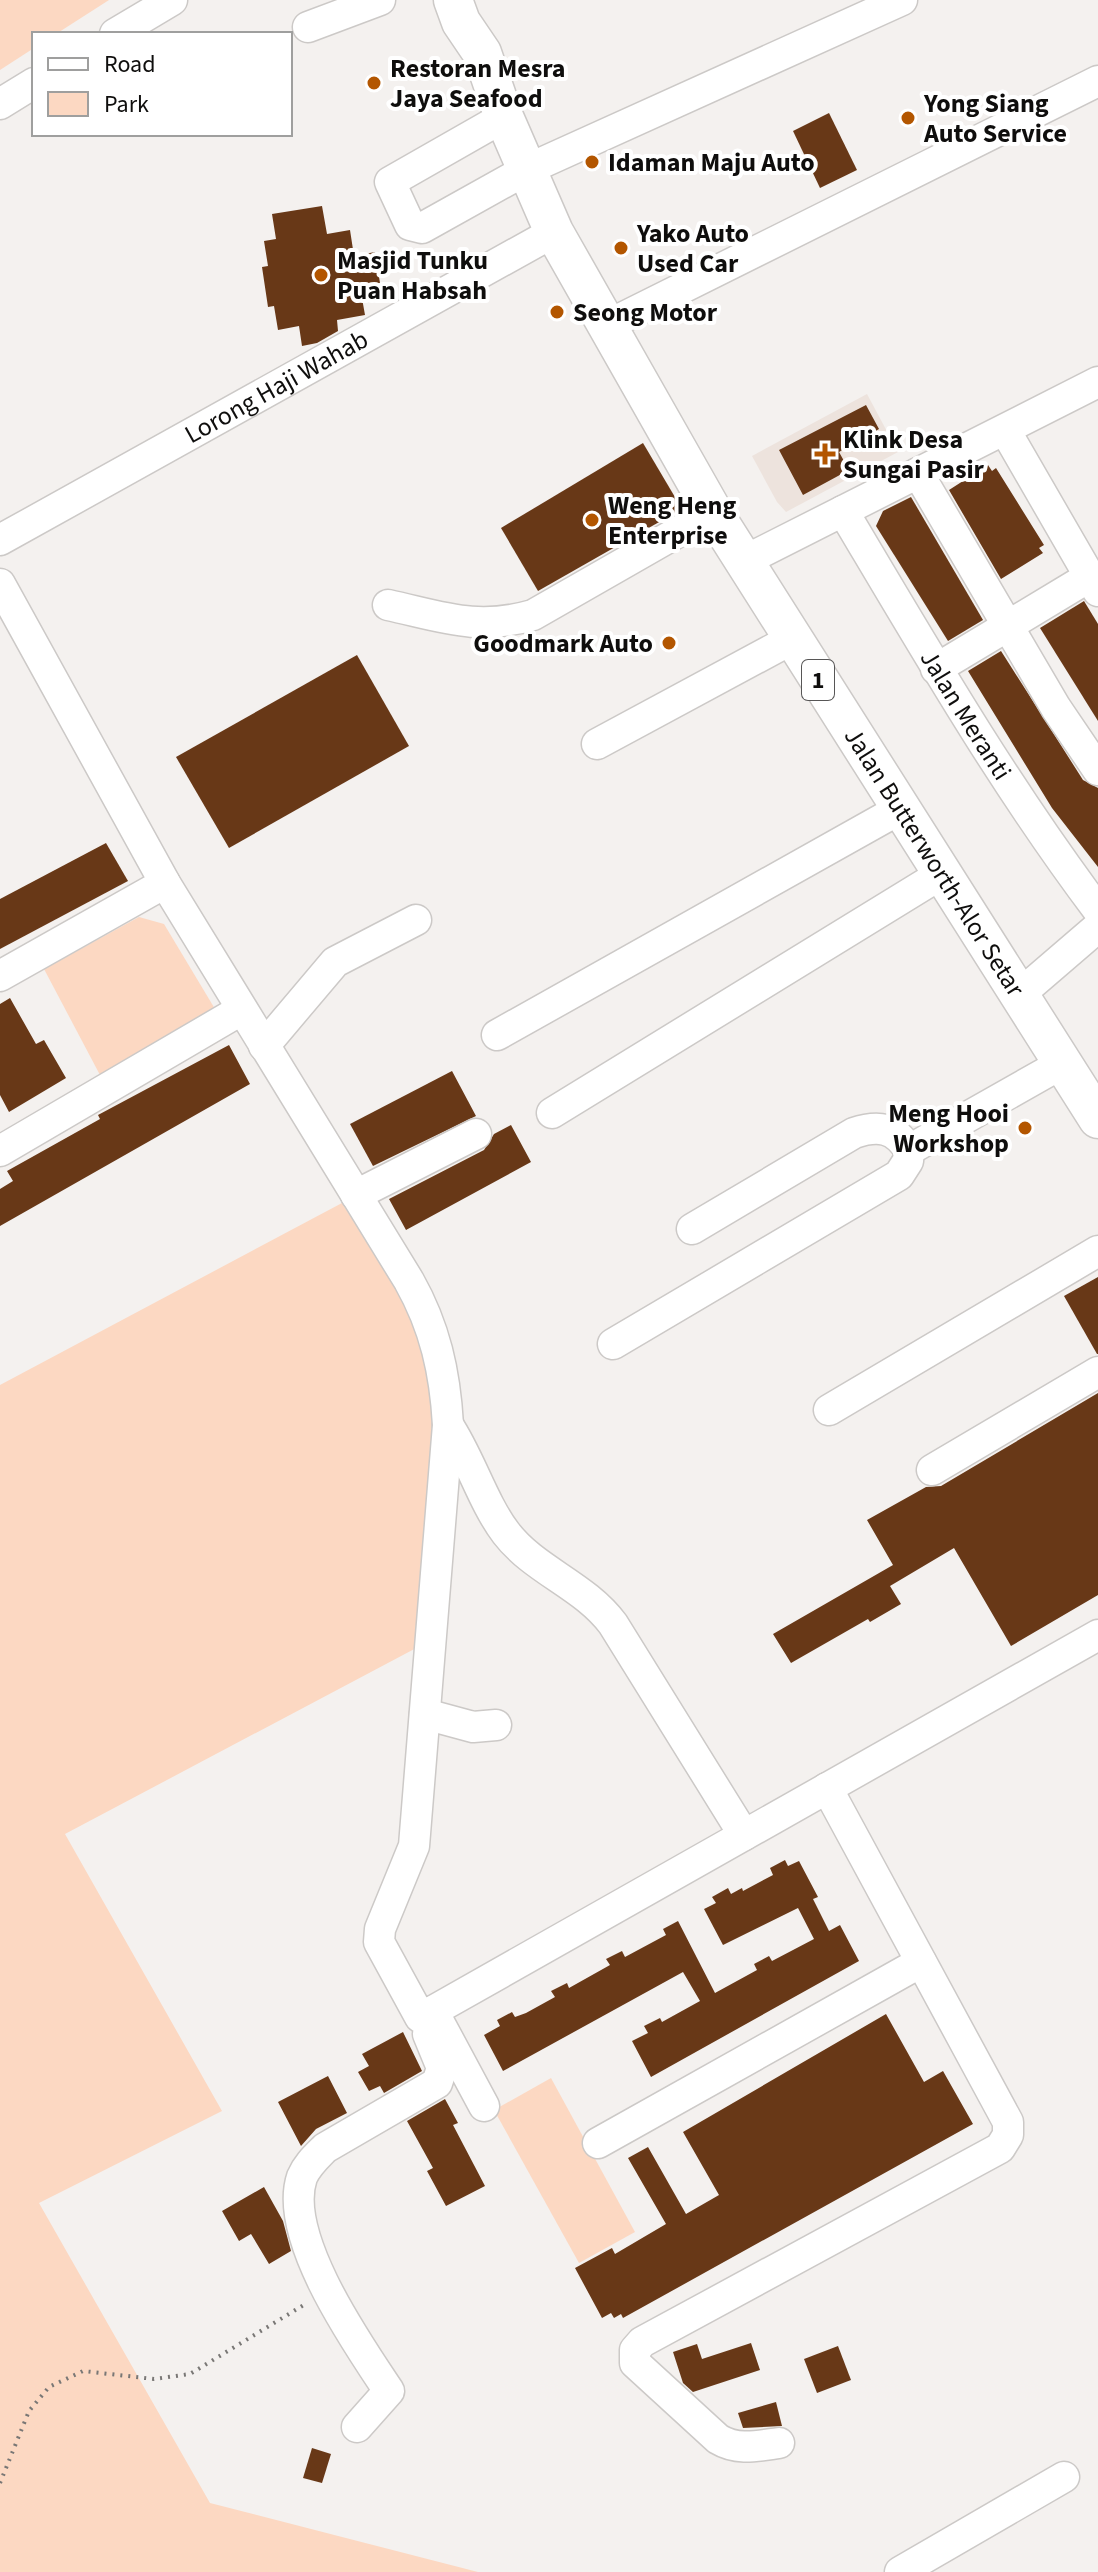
<svg xmlns="http://www.w3.org/2000/svg" width="1098" height="2572" font-family="'Source Sans 3',sans-serif">
	<rect width="100%" height="100%" fill="#f4f1ef"/>
	<!-- built -->
	<path fill="#ede3dd" d="M867 394 898 452 786 512 777 502 752 456Z"/>
	<!-- green -->
	<g fill="#fcd8c2">
		<path d="M0 0H109L56 34H34V48L0 70Z"/>
		<path d="M139 917 164 924 215 1009 100 1075 44 969Z"/>
		<path d="M342 1203 416 1318 431 1381 437 1429 420 1646 65 1834 222 2111 39 2203 210 2503 478 2572H0V1385Z"/>
		<path d="M551 2078 635 2232 579 2263 494 2110Z"/>
	</g>
	<!-- building -->
	<g fill="#683817">
		<path d="M829 113 857 170 820 188 793 131Z"/>
		<path d="M322 206 327 234 350 230 354 256 375 252 380 283 360 287 365 315 337 320 338 331 317 343 302 346 299 326 278 330 274 306 268 307 262 267 268 266 264 241 276 239 272 214Z"/>
		<path d="M866 405 879 429 839 452 849 470 803 495 779 450Z"/>
		<path d="M643 443 682 509 538 591 501 528Z"/>
		<path d="M988 465 992 471 996 468 1044 545 1039 548 1043 553 1001 579 949 490Z"/>
		<path d="M911 497 983 620 948 641 876 526 883 511Z"/>
		<path d="M1084 601 1098 624V721L1040 628Z"/>
		<path d="M1001 651 1083 780 1098 788V867L1052 808 968 671Z"/>
		<path d="M357 655 409 746 229 848 176 757Z"/>
		<path d="M106 843 128 881 0 949V899Z"/>
		<path d="M10 998 36 1044 44 1040 66 1078 9 1112 0 1095V1004Z"/>
		<path d="M229 1045 250 1084 0 1226V1189L13 1181 7 1171 100 1119 98 1115Z"/>
		<path d="M452 1071 476 1116 373 1166 350 1124Z"/>
		<path d="M511 1125 531 1162 406 1230 389 1199 484 1150 494 1134Z"/>
		<path d="M1098 1277V1354H1097L1064 1296Z"/>
		<path d="M1098 1393V1595L1011 1646 954 1548 890 1586 901 1604 870 1622 868 1619 791 1663 773 1634 893 1565 867 1520 926 1487 941 1486Z"/>
		<path d="M785 1860 788 1866 799 1861 818 1897 813 1899 829 1931 840 1925 859 1961 651 2077 632 2041 648 2033 644 2026 660 2018 662 2022 700 2001 683 1972 503 2071 484 2035 500 2026 497 2020 512 2012 515 2017 526 2013 555 1997 551 1991 567 1983 569 1988 610 1965 606 1959 622 1951 625 1957 666 1935 663 1929 678 1921 715 1993 757 1970 754 1964 769 1956 772 1961 814 1939 798 1908 723 1945 704 1909 716 1903 712 1897 728 1888 731 1894 742 1888 743 1891 773 1875 770 1868Z"/>
		<path d="M886 2014 924 2082 943 2071 973 2124 623 2318 621 2314 614 2318 611 2313 602 2318 575 2268 612 2248 615 2254 666 2224 628 2158 648 2147 686 2214 719 2195 683 2132Z"/>
		<path d="M403 2032 422 2071 384 2093 380 2086 369 2091 358 2072 369 2066 362 2054Z"/>
		<path d="M328 2076 347 2113 316 2129 301 2146 278 2102Z"/>
		<path d="M445 2099 458 2123 453 2125 485 2186 446 2206 427 2171 433 2168 407 2121Z"/>
		<path d="M264 2187 283 2221 291 2251 269 2264 251 2234 239 2241 222 2211Z"/>
		<path d="M751 2343 760 2370 693 2392 683 2383 673 2352 697 2344 702 2359Z"/>
		<path d="M838 2346 851 2380 817 2393 804 2359Z"/>
		<path d="M776 2402 782 2426 743 2428 738 2413Z"/>
		<path d="M312 2448 331 2454 322 2483 303 2478Z"/>
	</g>
	<g fill="none" stroke-linecap="round" stroke-linejoin="round">
		<defs>
			<g id="minor">
				<path d="M308 27 380 0"/>
				<path d="M115 34 172 0"/>
				<path d="M0 104 34 83"/>
				<path d="M504 117 390 182 410 225 422 228 526 170 902 0"/>
				<path d="M606 326 1098 81"/>
				<path d="M1005 430 1098 591"/>
				<path d="M918 473 1056 708 1098 770"/>
				<path id="s1" d="M843 511C924 647 1003 784 1098 910"/>
				<path id="s2" d="M0 540 554 232"/>
				<path d="M744 561 1098 382"/>
				<path d="M0 584 165 883 409 1281C435 1327 445 1372 448 1425L414 1846 380 1929 379 1942 420 2017 433 2011 484 2106"/>
				<path d="M388 605C443 617 477 631 533 615L713 512"/>
				<path d="M936 669 1089 577"/>
				<path d="M597 744 792 639"/>
				<path d="M0 976 165 883"/>
				<path d="M1019 995 1098 927"/>
				<path d="M497 1035 900 809"/>
				<path d="M264 1046 335 962 416 920"/>
				<path d="M552 1113 943 873"/>
				<path d="M0 1151 241 1010"/>
				<path d="M356 1195 476 1134"/>
				<path d="M692 1229 854 1133C878 1125 895 1127 909 1150L1063 1063"/>
				<path d="M613 1344 899 1175 908 1161 909 1150"/>
				<path d="M829 1410 1098 1251"/>
				<path d="M448 1425C470 1458 483 1503 506 1533 535 1571 584 1585 613 1624L744 1835"/>
				<path d="M932 1470 1098 1372"/>
				<path d="M425 1714 473 1727 496 1725"/>
				<path d="M433 2011 1098 1635"/>
				<path d="M598 2143 921 1962"/>
				<path d="M357 2427 389 2391C357 2343 282 2236 302 2177 307 2165 316 2157 325 2148L437 2083 442 2068 428 2034"/>
				<path d="M779 2443C757 2446 738 2451 718 2439L635 2363V2350L642 2342 1000 2148 1008 2135V2122L827 1788"/>
				<path d="M900 2572 1064 2477"/>
			</g>
			<g id="major">
				<path id="s3" d="M453 0 461 22 482 53 504 117 554 232 713 512 1098 1119"/>
			</g>
		</defs>
		<!-- minor casing -->
		<use href="#minor" stroke="#ccc9c7" stroke-width="33"/>
		<!-- major casing -->
		<use href="#major" stroke="#ccc9c7" stroke-width="41"/>
		<!-- path -->
		<path stroke="#797775" stroke-width="4" stroke-dasharray="2 6" stroke-linecap="butt" d="M0 2483 29 2411 49 2387 83 2371 154 2379 190 2374 307 2303"/>
		<!-- minor -->
		<use href="#minor" stroke="#fff" stroke-width="30"/>
		<!-- major -->
		<use href="#major" stroke="#fff" stroke-width="38"/>
	</g>
	<!-- markers -->
	<g fill="#b35600" stroke="#fff" stroke-width="3">
		<circle cx="374" cy="83" r="8"/>
		<circle cx="908" cy="118" r="8"/>
		<circle cx="592" cy="162" r="8"/>
		<circle cx="621" cy="248" r="8"/>
		<circle cx="321" cy="275" r="8"/>
		<circle cx="557" cy="312" r="8"/>
		<path d="M821 442h8v8h8v8h-8v8h-8v-8h-8v-8h8z"/>
		<circle cx="592" cy="520" r="8"/>
		<circle cx="669" cy="643" r="8"/>
		<circle cx="1025" cy="1128" r="8"/>
	</g>
	<g text-anchor="middle" dominant-baseline="central" stroke-width="8" stroke-linejoin="round" paint-order="stroke">
		<!-- shield labels -->
		<rect fill="#fff" stroke="#575656" stroke-width="2" x="802" y="660" width="32" height="40" rx="6"/>
		<g font-size="24" font-weight="bold" fill="#0f0e0d">
			<text x="818" y="680">1</text>
		</g>
		<!-- poi labels -->
		<g font-size="26" font-weight="bold" fill="#0f0e0d" stroke="#fff" text-anchor="start">
			<text x="390" y="68">Restoran Mesra<tspan x="390" dy="30">Jaya Seafood</tspan></text>
			<text x="924" y="103">Yong Siang<tspan x="924" dy="30">Auto Service</tspan></text>
			<text x="608" y="162">Idaman Maju Auto</text>
			<text x="637" y="233">Yako Auto<tspan x="637" dy="30">Used Car</tspan></text>
			<text x="337" y="260">Masjid Tunku<tspan x="337" dy="30">Puan Habsah</tspan></text>
			<text x="573" y="312">Seong Motor</text>
			<text x="843" y="439">Klink Desa<tspan x="843" dy="30">Sungai Pasir</tspan></text>
			<text x="608" y="505">Weng Heng<tspan x="608" dy="30">Enterprise</tspan></text>
			<text x="653" y="643" text-anchor="end">Goodmark Auto</text>
			<text x="1009" y="1113" text-anchor="end">Meng Hooi<tspan x="1009" dy="30">Workshop</tspan></text>
		</g>
		<!-- street labels -->
		<g font-size="26" fill="#0f0e0d" stroke="#fff">
			<text stroke="none"><textPath href="#s2" startOffset="316">Lorong Haji Wahab</textPath></text>
			<text stroke="none"><textPath href="#s1" startOffset="238">Jalan Meranti</textPath></text>
			<text stroke="none"><textPath href="#s3" startOffset="990">Jalan Butterworth-Alor Setar</textPath></text>
		</g>
	</g>
	<!-- legend -->
	<rect x="32" y="32" width="260" height="104" fill="#ffffff" stroke="#9f9f9e" stroke-width="2"/>
	<rect x="48" y="58" width="40" height="12" fill="#ffffff" stroke="#9f9f9e" stroke-width="2"/>
	<text x="104" y="72" font-size="24" fill="#0f0e0d">Road</text>
	<rect x="48" y="92" width="40" height="24" fill="#fcd8c2" stroke="#9f9f9e" stroke-width="2"/>
	<text x="104" y="112" font-size="24" fill="#0f0e0d">Park</text>
</svg>
